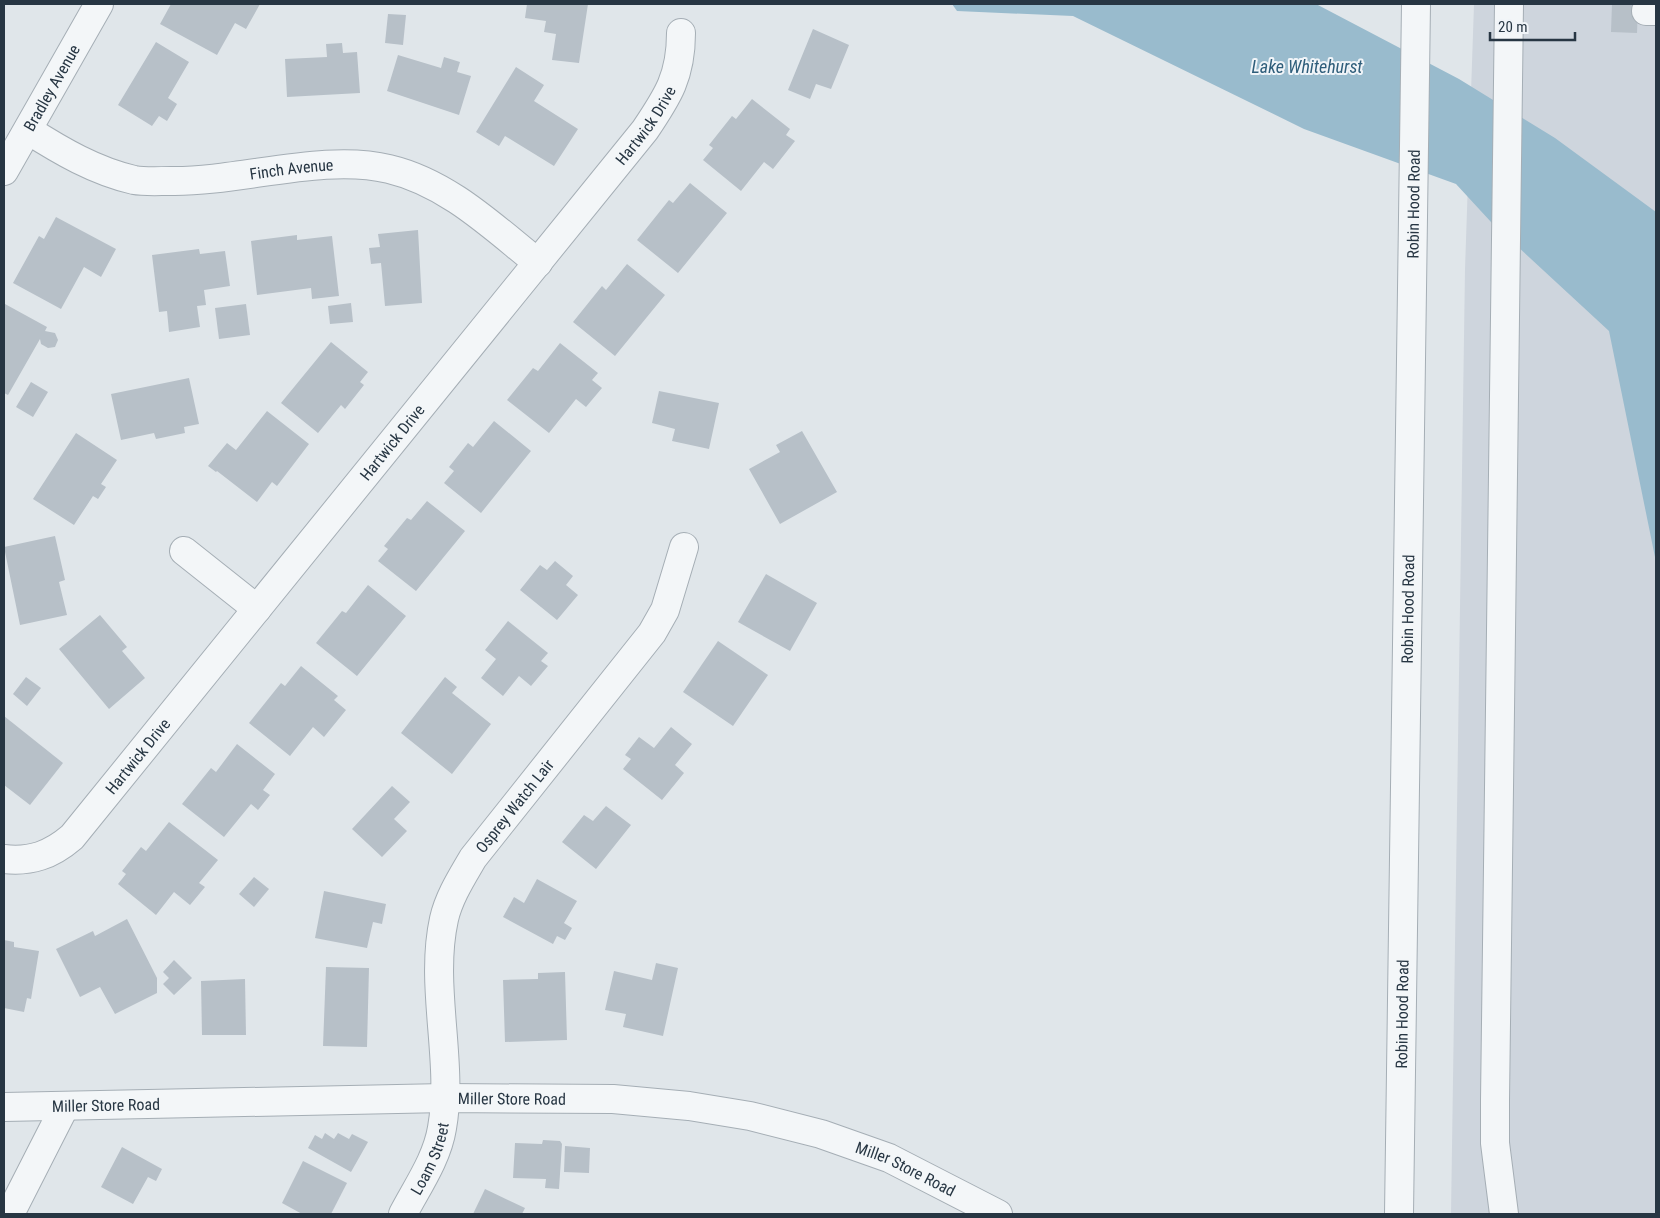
<svg xmlns="http://www.w3.org/2000/svg" width="1660" height="1218" font-family="'Roboto Condensed',sans-serif">
	<rect width="100%" height="100%" fill="#e0e6ea"/>
	<!-- built -->
	<path fill="#ced5dd" d="M1474 4H1656V1214H1451L1465 269Z"/>
	<!-- water -->
	<path fill="#99bbcd" d="M952 4H1316L1459 79 1555 138 1656 212V562L1609 331 1491 222 1456 184 1304 129 1073 16 957 11Z"/>
	<!-- building -->
	<g fill="#b7c0c8">
		<path d="M171 4H260L246 29 235 23 217 55 160 24Z"/>
		<path d="M527 4H588L579 63 552 60 556 34 544 32 546 21 525 18Z"/>
		<path d="M1612 4H1638L1637 33 1611 32Z"/>
		<path d="M388 14 406 15 403 45 385 43Z"/>
		<path d="M813 29 849 45 831 89 816 84 810 99 788 90Z"/>
		<path d="M156 42 189 62 168 98 177 104 167 121 159 116 152 126 118 105Z"/>
		<path d="M342 43 343 53 357 52 360 93 287 97 285 59 327 57 326 44Z"/>
		<path d="M398 55 441 68 444 57 460 62 457 72 471 76 459 115 387 91Z"/>
		<path d="M516 67 544 85 534 101 578 129 554 166 505 136 499 146 476 132Z"/>
		<path d="M752 99 790 129 786 135 795 141 773 169 764 162 741 191 703 160 713 148 709 145 732 116 736 119Z"/>
		<path d="M690 183 727 213 678 273 637 240 669 200 673 203Z"/>
		<path d="M56 217 116 249 101 277 84 267 61 309 13 283 39 236 44 239Z"/>
		<path d="M418 230 422 303 385 306 381 263 371 264 369 248 380 247 378 234Z"/>
		<path d="M297 235V240L332 236 339 296 312 299 311 288 257 295 251 241Z"/>
		<path d="M199 249 200 254 225 251 230 286 204 290 206 305 197 306 200 327 169 332 167 311 159 312 152 255Z"/>
		<path d="M627 264 665 295 615 356 573 322 602 286 606 290Z"/>
		<path d="M351 303 353 322 330 324 328 306Z"/>
		<path d="M5 304 47 327 45 331 55 333 58 340 55 347 48 348 41 344 40 339 8 395 4 393Z"/>
		<path d="M246 304 250 335 219 339 215 308Z"/>
		<path d="M331 342 368 372 360 382 364 385 345 409 341 405 318 433 281 403Z"/>
		<path d="M560 343 598 373 592 380 602 388 586 407 576 399 549 433 507 400 533 368 538 371Z"/>
		<path d="M189 378 199 424 184 427 185 433 156 439 154 433 121 440 111 394Z"/>
		<path d="M31 382 48 392 33 417 16 407Z"/>
		<path d="M659 391 719 403 709 449 672 441 675 429 652 423Z"/>
		<path d="M267 411 309 444 277 486 272 482 257 502 217 471 216 472 208 466 227 443 236 450Z"/>
		<path d="M494 421 531 451 481 513 444 483 454 471 449 467 468 443 473 447Z"/>
		<path d="M802 431 837 492 780 524 749 469 780 452 776 445Z"/>
		<path d="M76 433 117 460 101 484 106 487 98 499 93 496 74 525 33 499Z"/>
		<path d="M427 501 465 531 416 591 378 561 388 549 384 546 407 518 411 520Z"/>
		<path d="M55 536 65 580 59 582 67 615 20 625 4 547Z"/>
		<path d="M555 561 573 576 566 585 578 595 557 620 520 590 540 565 547 570Z"/>
		<path d="M766 574 817 603 790 651 738 622Z"/>
		<path d="M368 585 406 616 357 676 316 643 342 611 346 613Z"/>
		<path d="M100 615 127 647 122 651 145 678 109 709 59 649Z"/>
		<path d="M508 621 548 653 541 661 548 666 531 686 519 676 503 696 481 678 496 659 485 650Z"/>
		<path d="M718 641 768 675 733 726 683 692Z"/>
		<path d="M301 666 338 696 334 700 346 710 324 737 313 727 290 756 249 723 281 683 285 686Z"/>
		<path d="M26 677 41 688 27 706 13 694Z"/>
		<path d="M445 677 457 687 452 693 491 724 452 774 401 733Z"/>
		<path d="M4 716 63 763 30 805 4 785Z"/>
		<path d="M671 727 692 744 675 765 684 773 662 800 623 769 631 759 625 755 639 737 654 748Z"/>
		<path d="M237 744 275 774 263 790 270 795 258 810 251 804 224 837 182 804 211 768 216 772Z"/>
		<path d="M392 786 410 802 394 819 407 831 382 857 352 829Z"/>
		<path d="M606 806 631 825 596 869 562 842 584 815 593 821Z"/>
		<path d="M169 822 218 860 199 883 205 887 190 905 174 892 156 915 118 884 126 874 122 871 141 847 146 851Z"/>
		<path d="M254 877 269 889 254 907 239 894Z"/>
		<path d="M537 879 577 901 564 923 572 928 565 940 557 936 553 944 503 917 514 897 524 903Z"/>
		<path d="M324 891 386 904 382 924 373 922 367 948 315 938Z"/>
		<path d="M127 919 157 978V993L115 1014 100 987 80 997 56 949 93 931 95 936Z"/>
		<path d="M4 940 14 942V947L39 951 31 999 27 998 24 1012 4 1008Z"/>
		<path d="M174 960 192 978 174 995 163 984 169 978 163 972Z"/>
		<path d="M656 963 678 968 663 1036 623 1027 626 1014 605 1010 614 971 652 980Z"/>
		<path d="M326 967 369 968 367 1047 323 1046Z"/>
		<path d="M565 972 567 1040 505 1042 503 980 538 979V973Z"/>
		<path d="M245 979 246 1035H202L201 981Z"/>
		<path d="M325 1133 334 1139 338 1133 349 1139 352 1134 368 1142 351 1172 308 1148 315 1135 322 1139Z"/>
		<path d="M543 1140 560 1141 562 1144 559 1189 545 1188 546 1179 513 1178 515 1143 542 1144Z"/>
		<path d="M565 1146 590 1148 589 1173 564 1172Z"/>
		<path d="M122 1147 162 1169 156 1181 148 1177 133 1204 101 1187Z"/>
		<path d="M303 1161 347 1183 331 1214H302L282 1203Z"/>
		<path d="M485 1189 525 1208 522 1214H473Z"/>
	</g>
	<g fill="none" stroke-linecap="round" stroke-linejoin="round">
		<defs>
			<g id="minor">
				<path d="M1646 11H1656"/>
				<path id="s1" d="M28 130C61 151 95 171 134 180 145 182 159 181 171 181 240 182 324 153 389 169 448 183 493 227 538 263"/>
				<path id="s2" d="M4 171 99 4"/>
				<path d="M184 551 257 609"/>
				<path id="s3" d="M4 859C31 862 51 855 72 837L645 130C668 96 681 76 681 33"/>
				<path id="s4" d="M4 1107 445 1098 613 1099 689 1106 750 1116 821 1134 889 1158 998 1214"/>
				<path d="M10 1214 65 1106"/>
				<path id="s5" d="M403 1214C417 1187 437 1159 442 1128 454 1061 429 987 444 919 449 897 462 877 473 858L652 633 665 610 684 547"/>
				<path id="s6" d="M1399 1214 1416 4"/>
				<path d="M1504 1214 1495 1143V1101L1509 4"/>
			</g>
		</defs>
		<!-- minor casing -->
		<use href="#minor" stroke="#a5aeb5" stroke-width="30"/>
		<!-- minor -->
		<use href="#minor" stroke="#f3f6f8" stroke-width="28"/>
	</g>
	<g text-anchor="middle" dominant-baseline="central" stroke-width="4" stroke-linejoin="round" paint-order="stroke">
		<!-- street labels -->
		<g font-size="16" fill="#273643" stroke="#f0f4f8">
			<text stroke="none"><textPath href="#s2" startOffset="96">Bradley Avenue</textPath></text>
			<text stroke="none"><textPath href="#s3" startOffset="988">Hartwick Drive</textPath></text>
			<text stroke="none"><textPath href="#s1" startOffset="276">Finch Avenue</textPath></text>
			<text stroke="none"><textPath href="#s6" startOffset="1010">Robin Hood Road</textPath></text>
			<text stroke="none"><textPath href="#s3" startOffset="582">Hartwick Drive</textPath></text>
			<text stroke="none"><textPath href="#s6" startOffset="605">Robin Hood Road</textPath></text>
			<text stroke="none"><textPath href="#s3" startOffset="178">Hartwick Drive</textPath></text>
			<text stroke="none"><textPath href="#s5" startOffset="439">Osprey Watch Lair</textPath></text>
			<text stroke="none"><textPath href="#s6" startOffset="200">Robin Hood Road</textPath></text>
			<text stroke="none"><textPath href="#s4" startOffset="508">Miller Store Road</textPath></text>
			<text stroke="none"><textPath href="#s4" startOffset="102">Miller Store Road</textPath></text>
			<text stroke="none"><textPath href="#s5" startOffset="62">Loam Street</textPath></text>
			<text stroke="none"><textPath href="#s4" startOffset="912">Miller Store Road</textPath></text>
		</g>
		<!-- water labels -->
		<g font-size="18" font-style="italic" fill="#2e5d7a" stroke="#f0f4f8">
			<text x="1307" y="66">Lake Whitehurst</text>
		</g>
	</g>
	<!-- border -->
	<rect width="1660" height="1218" fill="none" stroke="#273643" stroke-width="10"/>
	<!-- scale -->
	<path d="M1490 32v8h85v-8" fill="none" stroke="#273643" stroke-width="2.5"/>
	<text x="1498" y="32" font-size="15" fill="#273643" stroke="#f0f4f8" stroke-width="4" paint-order="stroke">20 m</text>
</svg>
